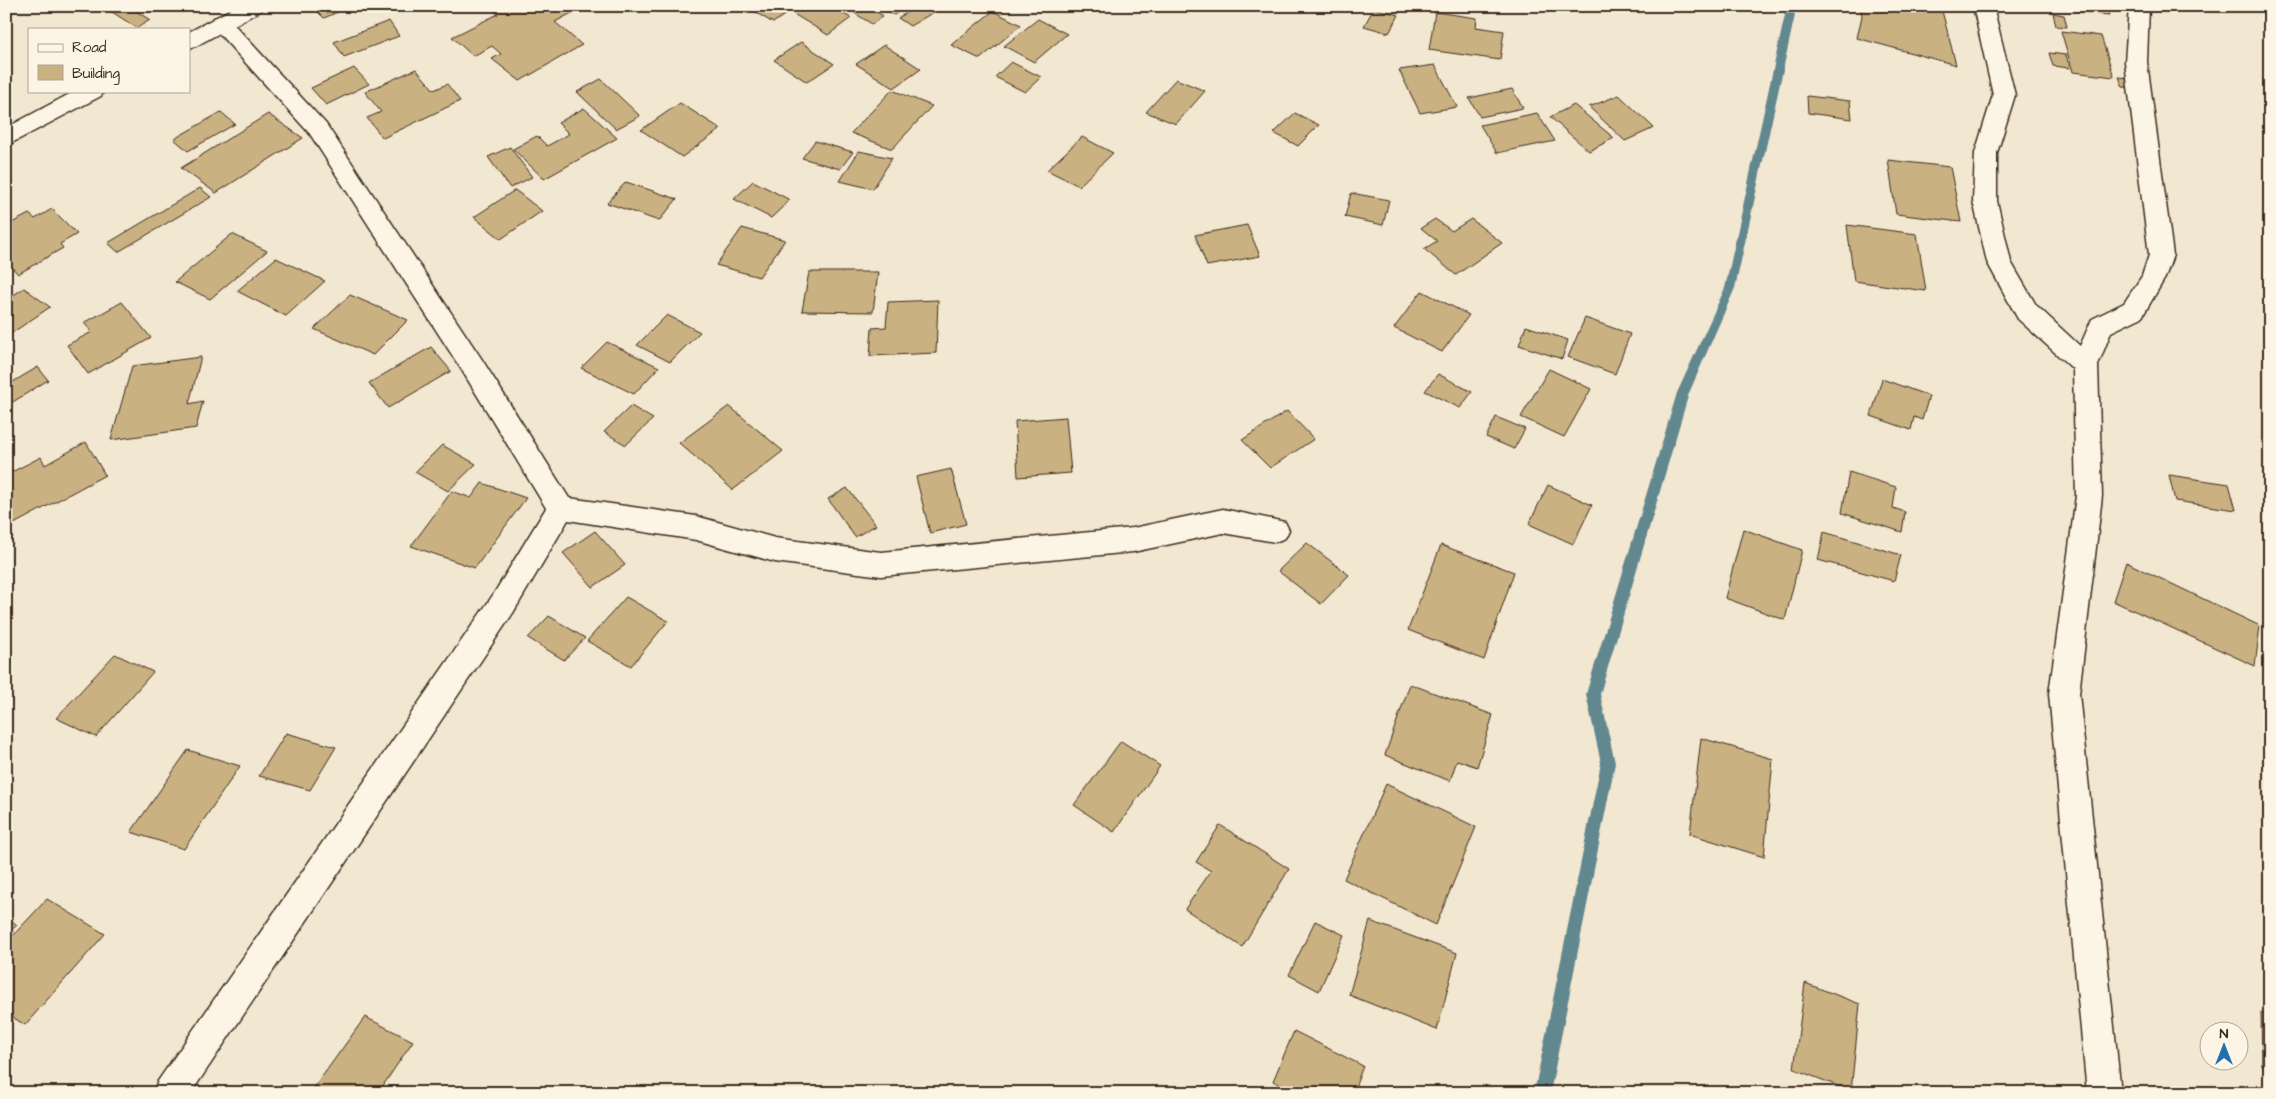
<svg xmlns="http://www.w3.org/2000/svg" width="2276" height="1099" font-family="'Architects Daughter',sans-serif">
	<rect width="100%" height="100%" fill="#f2e7d1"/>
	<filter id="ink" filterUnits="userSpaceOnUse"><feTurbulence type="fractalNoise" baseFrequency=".02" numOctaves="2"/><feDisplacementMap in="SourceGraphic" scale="10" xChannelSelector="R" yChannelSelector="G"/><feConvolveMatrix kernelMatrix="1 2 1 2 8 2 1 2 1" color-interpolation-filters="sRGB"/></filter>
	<g filter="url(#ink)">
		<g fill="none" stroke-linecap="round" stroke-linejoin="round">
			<!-- stream -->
			<path fill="#62888f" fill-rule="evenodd" d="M1781 6H1791L1795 15 1735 288 1689 393 1600 694 1615 763 1550 1093H1534L1601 763 1586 694 1677 393 1725 288 1785 15Z"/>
		</g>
		<!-- building -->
		<g fill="#cab181" stroke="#3b2a1e">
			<path d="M116 6H128L150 20 137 28 109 10Z"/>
			<path d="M321 6H351L324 18 315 9Z"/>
			<path d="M489 6H585L555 22 582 45 520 81 492 59 501 54 492 46 473 56 452 37 498 14Z"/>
			<path d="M748 6H797L773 23 747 7Z"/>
			<path d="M801 6H830L851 18 828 35 792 13Z"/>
			<path d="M843 6H868L883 16 872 24Z"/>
			<path d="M880 6H907L894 15Z"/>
			<path d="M918 6H944L910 26 898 18Z"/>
			<path d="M1860 6 1941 7 1956 65 1857 38 1862 16Z"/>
			<path d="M2073 6H2106L2109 15 2074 11Z"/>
			<path d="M1374 8 1399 15 1389 33 1364 26Z"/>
			<path d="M993 11 1021 25 980 59 951 45Z"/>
			<path d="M1435 12 1477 18 1476 27 1504 31 1500 60 1429 50Z"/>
			<path d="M2053 13 2064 15 2067 27 2056 26Z"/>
			<path d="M1038 19 1067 34 1034 62 1004 46Z"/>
			<path d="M389 21 399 36 344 57 334 42Z"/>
			<path d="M2061 31 2101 36 2114 77 2073 72Z"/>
			<path d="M801 42 834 64 807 82 774 60Z"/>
			<path d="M884 45 921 69 894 88 856 64Z"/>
			<path d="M2049 53 2066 55 2070 68 2053 66Z"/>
			<path d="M1011 62 1041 77 1025 92 995 77Z"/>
			<path d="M1435 65 1457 107 1420 113 1399 70Z"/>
			<path d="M354 68 369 84 326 105 311 88Z"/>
			<path d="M416 69 434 90 447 84 460 101 383 138 367 118 381 112 365 92Z"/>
			<path d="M2119 77 2130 78 2133 88 2123 87Z"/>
			<path d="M601 79 640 116 616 129 577 92Z"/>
			<path d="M1176 79 1205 91 1176 124 1146 112Z"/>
			<path d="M1512 89 1523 108 1480 117 1469 98Z"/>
			<path d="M892 90 932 106 892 149 851 133Z"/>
			<path d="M1619 95 1654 128 1625 141 1589 107Z"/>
			<path d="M1807 96 1850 101 1852 119 1808 113Z"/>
			<path d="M680 103 721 129 682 157 641 130Z"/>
			<path d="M1574 105 1614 138 1589 151 1550 117Z"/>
			<path d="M584 108 617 138 544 179 513 149 537 136 547 146 569 134 558 123Z"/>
			<path d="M221 112 235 124 188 151 174 139Z"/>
			<path d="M1295 113 1319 125 1298 146 1274 133Z"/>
			<path d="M1537 113 1555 141 1497 153 1480 125Z"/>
			<path d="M268 114 303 138 216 193 181 168Z"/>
			<path d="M1082 137 1113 153 1079 186 1047 170Z"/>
			<path d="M815 141 853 152 840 169 802 158Z"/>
			<path d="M510 147 532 177 510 188 488 157Z"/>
			<path d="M859 151 892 158 873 189 840 181Z"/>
			<path d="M1888 160 1950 167 1961 222 1896 214Z"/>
			<path d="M753 181 790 200 771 218 734 199Z"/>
			<path d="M626 182 677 199 659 221 607 203Z"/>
			<path d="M200 188 211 197 118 252 108 243Z"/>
			<path d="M515 190 542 211 501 239 474 217Z"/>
			<path d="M1351 193 1389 200 1383 225 1345 217Z"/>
			<path d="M52 209 77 234 60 244 63 248 18 274 6 261V226L29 214 35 219Z"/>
			<path d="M1435 219 1452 231 1471 219 1502 243 1456 275 1424 249 1437 241 1421 228Z"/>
			<path d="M1247 225 1260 256 1207 266 1195 235Z"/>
			<path d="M1847 225 1917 234 1926 291 1854 281Z"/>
			<path d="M742 228 785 240 759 277 716 265Z"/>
			<path d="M232 234 267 251 210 299 175 282Z"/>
			<path d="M276 258 325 281 286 316 237 291Z"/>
			<path d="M809 272H878L873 312 802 311Z"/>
			<path d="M24 288 50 307 6 337V300Z"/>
			<path d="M1422 291 1469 315 1442 352 1394 328Z"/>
			<path d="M350 295 408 320 373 355 314 329Z"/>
			<path d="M938 300 936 353 870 356 872 328 886 327 888 302Z"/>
			<path d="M122 302 151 338 88 374 67 345 92 332 84 323Z"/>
			<path d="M667 315 700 332 670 362 637 345Z"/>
			<path d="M1585 318 1630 334 1615 374 1568 357Z"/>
			<path d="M1526 326 1568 340 1562 359 1519 345Z"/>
			<path d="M607 342 659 367 634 394 581 368Z"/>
			<path d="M431 347 451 371 388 408 369 383Z"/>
			<path d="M201 357 189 404 203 401 196 428 111 440 132 366Z"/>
			<path d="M38 367 48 380 8 405 6 386Z"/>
			<path d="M1549 369 1591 389 1564 437 1521 417Z"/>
			<path d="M1438 374 1472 392 1460 408 1425 391Z"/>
			<path d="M1882 379 1929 396 1922 420 1914 417 1911 430 1871 416Z"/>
			<path d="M631 406 653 419 626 445 604 432Z"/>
			<path d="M729 406 783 451 733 490 679 443Z"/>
			<path d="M1287 411 1314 439 1270 468 1242 440Z"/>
			<path d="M1066 417 1071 473 1018 477 1015 421Z"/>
			<path d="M1496 417 1525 429 1514 449 1486 437Z"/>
			<path d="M86 442 105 475 14 524 6 509V475L41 457 45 465Z"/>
			<path d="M442 445 476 464 448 491 415 472Z"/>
			<path d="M951 469 966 524 930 533 916 477Z"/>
			<path d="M1849 472 1896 487 1893 508 1905 512 1902 532 1842 513Z"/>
			<path d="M2169 475 2229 484 2236 510 2175 501Z"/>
			<path d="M482 483 526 498 475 568 411 546 452 491 471 498Z"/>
			<path d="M1548 485 1592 505 1573 544 1529 524Z"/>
			<path d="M847 488 876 525 855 537 828 499Z"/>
			<path d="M1743 529 1802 550 1785 620 1725 598Z"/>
			<path d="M595 531 625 565 593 587 563 553Z"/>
			<path d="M1824 532 1901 555 1894 581 1818 560Z"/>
			<path d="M1307 543 1349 575 1321 604 1278 571Z"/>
			<path d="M1441 545 1514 572 1484 660 1408 630Z"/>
			<path d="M2126 562 2260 626 2255 666 2113 601Z"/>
			<path d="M626 597 668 621 631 666 587 641Z"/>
			<path d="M549 616 585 638 564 660 528 638Z"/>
			<path d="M115 654 153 672 96 737 56 718Z"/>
			<path d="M1410 684 1493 715 1477 767 1457 760 1450 781 1385 755Z"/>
			<path d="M286 733 336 747 310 790 259 776Z"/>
			<path d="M1701 738 1773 759 1764 857 1690 834Z"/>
			<path d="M1121 741 1160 766 1114 832 1074 805Z"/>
			<path d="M188 750 240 766 184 849 131 832Z"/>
			<path d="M1386 784 1476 827 1436 925 1344 879Z"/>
			<path d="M1220 825 1289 869 1242 947 1185 909 1211 871 1196 862Z"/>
			<path d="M47 899 105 934 25 1025 6 1013V943Z"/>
			<path d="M6 916 17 925 6 935Z"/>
			<path d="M1315 921 1344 935 1319 991 1289 975Z"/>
			<path d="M1370 921 1457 953 1437 1030 1349 995Z"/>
			<path d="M1805 983 1860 1004 1851 1091 1794 1069Z"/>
			<path d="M2261 1012 2270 1015V1069L2262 1066Z"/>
			<path d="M365 1017 413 1041 378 1093 311 1092Z"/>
			<path d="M1294 1031 1363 1066 1353 1093H1294L1273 1081Z"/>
		</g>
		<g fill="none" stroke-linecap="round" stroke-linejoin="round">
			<defs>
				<g id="street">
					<path d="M1973 6H1993L2015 95 1997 153V201L2011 262 2036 305 2080 346 2092 319 2124 303 2142 276 2149 255 2125 62 2129 6H2149L2147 62 2173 255 2165 278 2142 317 2111 332 2098 365 2102 496 2079 694 2121 1093H2087L2049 694 2076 496 2073 369 2018 319 1987 262 1973 201 1975 153 1993 95Z"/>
					<path d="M221 16 228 18 326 124 481 358 569 498 696 516 775 538 881 552 1133 528 1223 509 1285 522 1289 530 1285 538 1275 542 1223 533 1133 552 881 576 775 562 696 540 568 520 513 613 191 1093H153L158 1081 493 595 546 508 463 372 310 134 214 28 211 23 214 18Z"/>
				</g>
				<g id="primary">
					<path d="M237 6H263L260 11 196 46 189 48V32Z"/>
					<path d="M75 91H104L101 96 6 146V128Z"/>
				</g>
			</defs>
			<!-- street casing -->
			<use href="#street" stroke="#3b2a1e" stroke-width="3"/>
			<!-- primary casing -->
			<use href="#primary" stroke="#3b2a1e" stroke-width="3"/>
			<!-- street -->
			<use href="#street" fill="#fcf5e5" fill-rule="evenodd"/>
			<!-- primary -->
			<use href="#primary" fill="#fcf5e5" fill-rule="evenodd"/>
		</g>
	</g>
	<!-- margin -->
	<rect width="2276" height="1099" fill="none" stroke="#fcf5e5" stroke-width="25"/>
	<rect x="12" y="12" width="2251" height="1074" fill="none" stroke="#3b2a1e" stroke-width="2" filter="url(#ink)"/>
	<!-- legend -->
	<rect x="28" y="28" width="162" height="65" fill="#fcf5e5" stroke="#afa495"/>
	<rect x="38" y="44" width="25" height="8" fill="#fcf5e5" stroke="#afa495"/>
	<text x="72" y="52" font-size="15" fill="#3b2a1e">Road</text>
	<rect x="38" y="65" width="25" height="15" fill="#cab181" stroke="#afa495"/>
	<text x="72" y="78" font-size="15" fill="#3b2a1e">Building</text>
	<!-- north arrow -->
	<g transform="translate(2224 1046)"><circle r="24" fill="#fcf5e5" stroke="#afa495"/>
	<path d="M0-4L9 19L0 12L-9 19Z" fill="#1f6fb2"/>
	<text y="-8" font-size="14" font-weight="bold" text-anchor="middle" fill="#3b2a1e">N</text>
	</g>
</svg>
